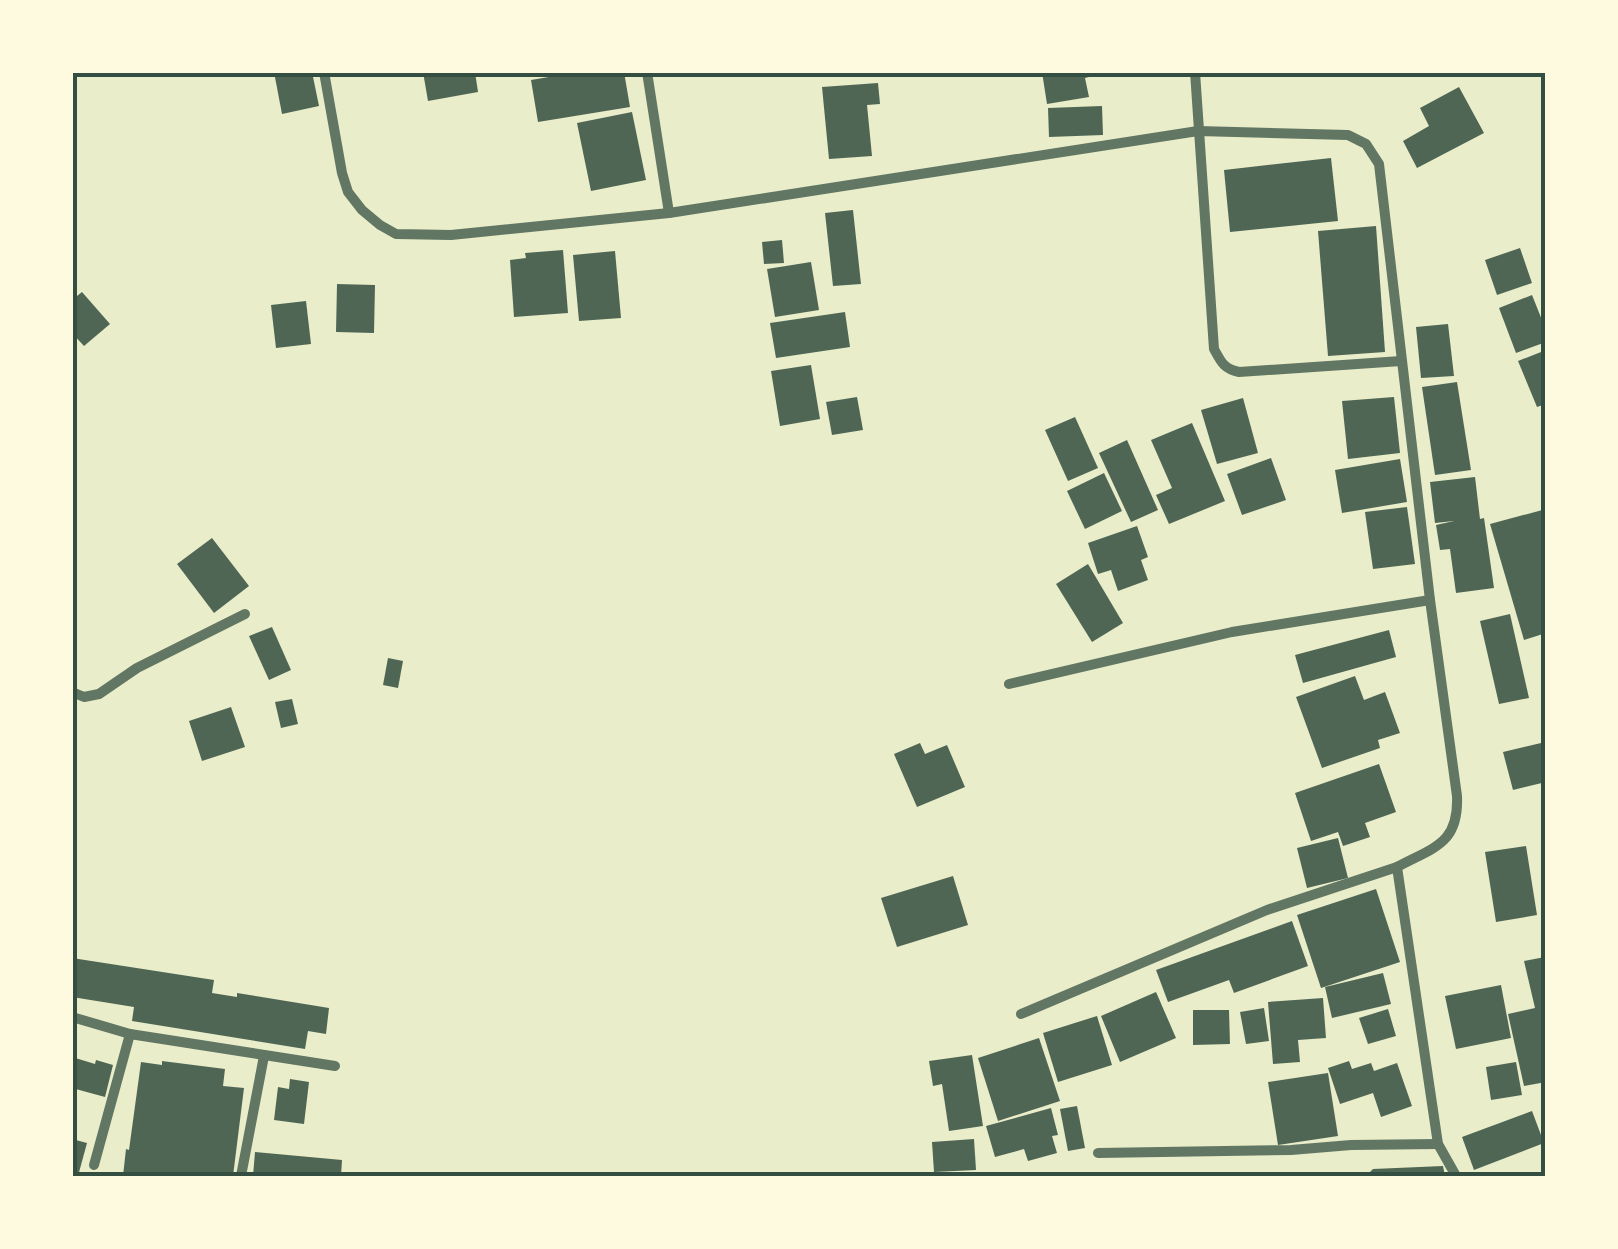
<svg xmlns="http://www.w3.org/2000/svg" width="1618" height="1249" font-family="Mulish,sans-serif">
	<rect width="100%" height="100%" fill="#e9edc9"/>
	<!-- building -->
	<g fill="#4f6655">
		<path d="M274 72H312L319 106 282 114Z"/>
		<path d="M423 72H475L478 92 428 101Z"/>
		<path d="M578 72H624L630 107 538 122 531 80Z"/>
		<path d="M1042 72H1092L1093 76 1085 78 1089 97 1047 104Z"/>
		<path d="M878 83 880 104 867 105 872 156 829 159 822 87Z"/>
		<path d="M1459 87 1484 133 1417 168 1403 141 1429 126 1420 108Z"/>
		<path d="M1102 106 1103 135 1049 137 1048 108Z"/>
		<path d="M632 112 646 180 591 191 577 123Z"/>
		<path d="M1331 158 1338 221 1230 232 1224 170Z"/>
		<path d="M853 210 861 284 833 286 825 213Z"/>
		<path d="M1376 226 1385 352 1328 356 1318 231Z"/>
		<path d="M782 240 784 263 764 264 762 242Z"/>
		<path d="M1520 248 1532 283 1497 295 1485 260Z"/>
		<path d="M563 250 568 313 514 317 510 260 526 258 525 253Z"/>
		<path d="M615 251 621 318 579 321 573 255Z"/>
		<path d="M811 262 819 310 775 317 767 269Z"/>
		<path d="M337 284 375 285 374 333 336 332Z"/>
		<path d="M82 292 110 324 84 346 72 333V300Z"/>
		<path d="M1532 295 1546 330V342L1516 353 1499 308Z"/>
		<path d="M306 301 311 344 276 348 271 305Z"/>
		<path d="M845 312 850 347 776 358 770 323Z"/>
		<path d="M1448 324 1454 376 1421 378 1416 327Z"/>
		<path d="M1546 350V404L1537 407 1518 361Z"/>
		<path d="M811 365 820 419 780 426 771 371Z"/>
		<path d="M1457 382 1471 470 1435 475 1422 387Z"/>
		<path d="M857 397 863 430 832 435 826 402Z"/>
		<path d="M1394 397 1400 453 1348 459 1342 401Z"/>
		<path d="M1243 398 1258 453 1217 464 1201 410Z"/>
		<path d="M1075 417 1098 468 1068 481 1045 430Z"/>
		<path d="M1192 423 1225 501 1169 524 1156 495 1172 488 1151 440Z"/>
		<path d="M1127 440 1158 510 1131 522 1099 453Z"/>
		<path d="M1271 458 1286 500 1242 515 1227 474Z"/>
		<path d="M1400 459 1407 502 1342 513 1335 470Z"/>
		<path d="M1104 473 1122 511 1085 529 1067 491Z"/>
		<path d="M1475 477 1480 519 1484 518 1494 588 1456 593 1450 549 1440 550 1436 525 1454 521 1435 523 1430 482Z"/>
		<path d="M1407 507 1415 564 1373 569 1365 512Z"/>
		<path d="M1546 509V633L1524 640 1490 524Z"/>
		<path d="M1137 526 1148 557 1141 560 1148 580 1118 591 1111 570 1098 574 1088 543Z"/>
		<path d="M212 538 249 586 214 613 177 564Z"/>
		<path d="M1088 564 1123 623 1092 642 1056 584Z"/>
		<path d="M1510 614 1529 698 1499 704 1480 621Z"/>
		<path d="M272 627 291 670 269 680 249 636Z"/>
		<path d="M1389 630 1396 657 1303 683 1295 655Z"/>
		<path d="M388 658 403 661 398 688 383 685Z"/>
		<path d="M1355 676 1364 700 1385 692 1400 733 1378 740 1380 748 1322 768 1296 697Z"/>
		<path d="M292 699 298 724 281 728 275 702Z"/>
		<path d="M231 707 245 747 202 761 189 721Z"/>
		<path d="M920 743 925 754 947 745 965 787 917 807 894 754Z"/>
		<path d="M1541 743 1546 762V782L1513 790 1503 752Z"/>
		<path d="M1379 764 1396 812 1365 823 1370 837 1343 846 1338 832 1311 841 1295 793Z"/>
		<path d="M1338 838 1348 878 1307 888 1297 848Z"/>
		<path d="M1526 846 1537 915 1496 922 1485 852Z"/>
		<path d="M953 876 968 925 897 947 881 898Z"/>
		<path d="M1376 889 1400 962 1321 988 1297 915Z"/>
		<path d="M1292 921 1308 966 1234 993 1229 980 1168 1002 1156 970Z"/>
		<path d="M1545 957 1546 1082 1524 1086 1508 1014 1535 1008 1524 961Z"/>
		<path d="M72 958 214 980 212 993 237 997V993L329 1008 326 1034 308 1031 305 1049 132 1021 134 1007 72 997Z"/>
		<path d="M1383 973 1391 1004 1332 1018 1325 987Z"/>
		<path d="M1501 985 1511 1038 1456 1049 1445 996Z"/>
		<path d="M1156 992 1176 1038 1120 1062 1101 1016Z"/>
		<path d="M1323 998 1326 1038 1298 1040 1300 1062 1273 1064 1268 1002Z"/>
		<path d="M1264 1008 1269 1041 1246 1044 1240 1012Z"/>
		<path d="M1388 1009 1396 1036 1368 1044 1359 1018Z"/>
		<path d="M1193 1010H1229L1230 1044 1193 1045Z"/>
		<path d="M1097 1016 1112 1065 1058 1082 1043 1033Z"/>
		<path d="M1039 1038 1060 1101 998 1121 978 1058Z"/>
		<path d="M972 1055 983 1126 949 1131 942 1084 933 1086 929 1061Z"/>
		<path d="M72 1057 95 1064 96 1060 113 1065 105 1097 72 1088Z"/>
		<path d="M162 1061 225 1069 223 1086 244 1088 233 1176H123L126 1149 129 1150 141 1062 162 1065Z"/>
		<path d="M1349 1061 1352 1069 1371 1063 1374 1071 1397 1063 1412 1106 1381 1117 1373 1093 1340 1104 1328 1068Z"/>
		<path d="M1516 1062 1522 1095 1491 1100 1486 1067Z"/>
		<path d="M1328 1073 1338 1136 1278 1145 1268 1082Z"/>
		<path d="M290 1079 309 1082 304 1124 274 1120 278 1087 289 1089Z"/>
		<path d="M1077 1106 1085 1148 1068 1151 1060 1109Z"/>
		<path d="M1051 1108 1058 1135 1052 1136 1057 1153 1028 1161 1024 1149 995 1157 986 1126Z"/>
		<path d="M1532 1111 1544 1143 1474 1170 1462 1137Z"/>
		<path d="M72 1139 87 1143 78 1176H72Z"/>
		<path d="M974 1139 976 1170 934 1172 932 1142Z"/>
		<path d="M255 1152 342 1160 341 1176H253Z"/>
		<path d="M1443 1166 1445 1176H1366L1373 1169Z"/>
		<path d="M1064 1172 1167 1173V1176H1064Z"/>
	</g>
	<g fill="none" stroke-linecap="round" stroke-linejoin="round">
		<!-- minor -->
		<g stroke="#617663" stroke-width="10">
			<path d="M324 72 342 173 348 192 362 210 380 225 396 234 451 235 669 213 1198 131 1348 135 1366 144 1379 164 1430 600 1457 796C1459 844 1434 847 1397 867L1438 1144 1456 1176"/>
			<path d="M647 72 669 213"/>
			<path d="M1195 72 1214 349C1221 362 1224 369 1239 372L1401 361"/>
			<path d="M1009 684 1232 632 1430 600"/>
			<path d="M72 692 84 697 99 694 137 668 245 614"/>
			<path d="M1021 1014 1267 910 1397 867"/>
			<path d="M72 1017 130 1034 335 1066"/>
			<path d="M1098 1153 1291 1150 1351 1145 1438 1144"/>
			<path d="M94 1165 130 1034"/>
			<path d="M241 1176 264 1056"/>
		</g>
	</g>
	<!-- border -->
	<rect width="1618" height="1249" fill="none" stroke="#fefae0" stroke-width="150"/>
	<rect x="75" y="75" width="1468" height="1099" fill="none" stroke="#344e41" stroke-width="4"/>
</svg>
